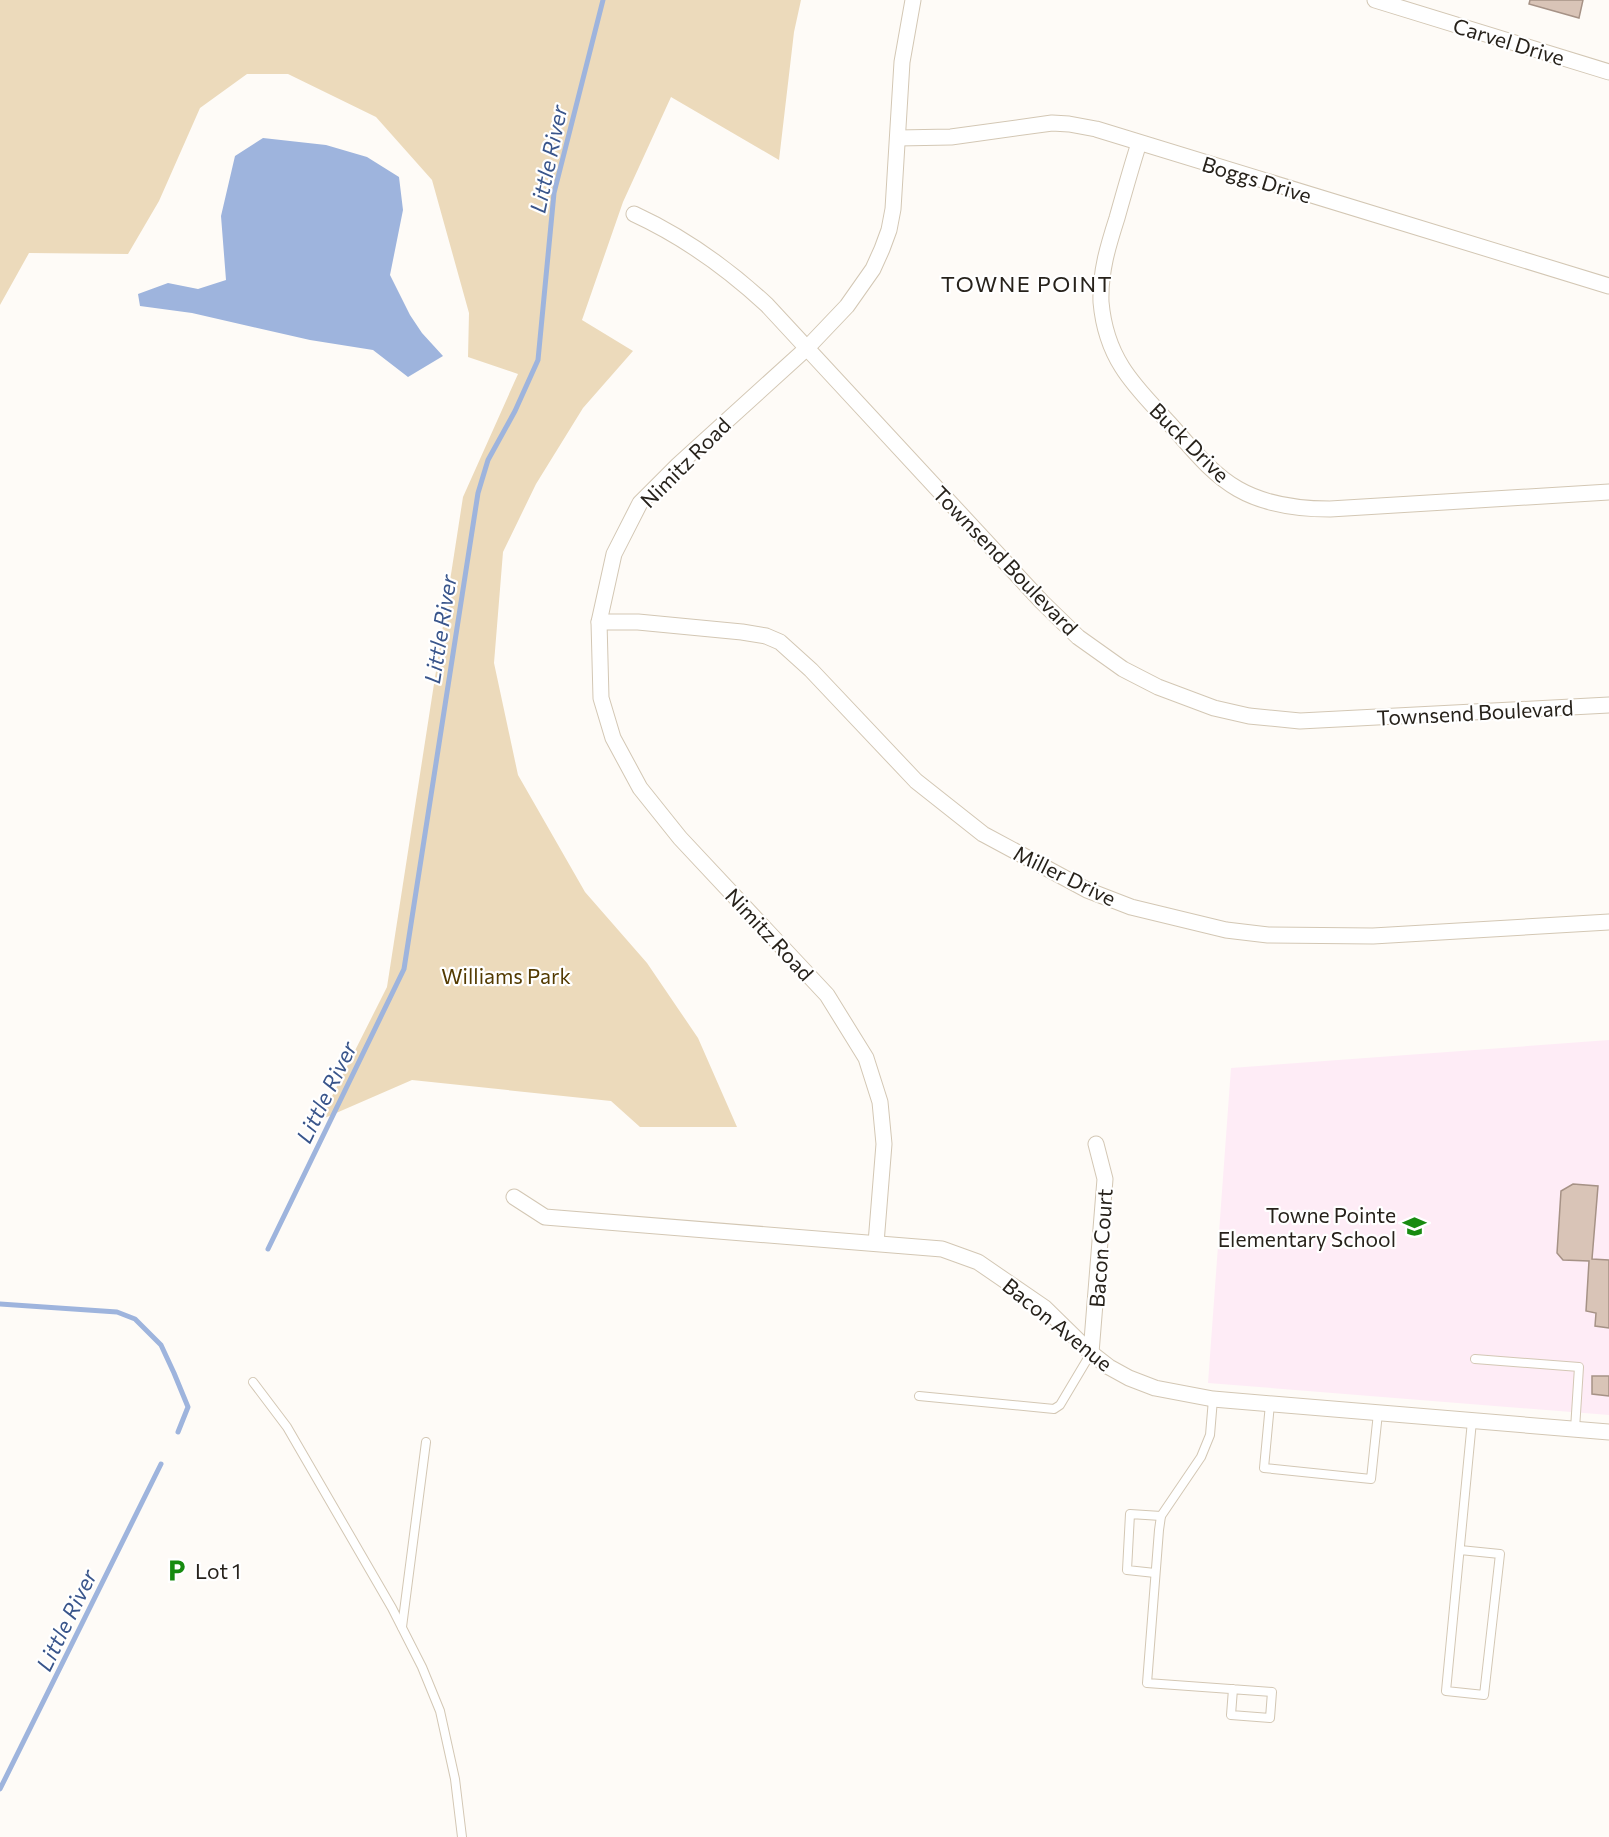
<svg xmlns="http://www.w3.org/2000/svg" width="1609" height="1837" font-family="Commissioner,sans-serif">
	<rect width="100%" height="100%" fill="#fefbf7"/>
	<!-- education -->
	<path fill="#feecf6" d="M1609 1040V1415L1208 1383 1231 1068Z"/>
	<!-- green -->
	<path fill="#ecdabb" d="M0 0H801L794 32 779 160 671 97 623 202 582 320 633 351 583 408 536 484 503 552 494 663 518 775 585 892 647 963 698 1038 737 1127H640L611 1101 412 1080 320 1120 387 987 463 497 518 374 468 357 469 313 432 180 376 117 288 74H247L200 108 159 201 128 254 29 253 0 305Z"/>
	<!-- water -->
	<path fill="#9eb4dd" d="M263 138 326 145 367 157 399 177 403 210 390 275 410 315 422 333 443 356 408 377 373 350 310 340 192 313 140 306 138 294 168 283 198 289 226 280 221 216 235 156Z"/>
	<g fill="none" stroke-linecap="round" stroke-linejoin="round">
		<!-- stream -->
		<g stroke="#9eb4dd" stroke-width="5">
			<path d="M268 1249 404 969 478 493 488 460 515 411 538 360 554 193 603 0"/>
			<path d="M0 1304 117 1312 135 1319 161 1345 174 1373 188 1407 178 1432"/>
			<path d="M0 1789 161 1464"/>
		</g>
	</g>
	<!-- building -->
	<g fill="#d9c4b7" stroke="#a69286" stroke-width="1.5">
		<path d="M1530 0H1583L1579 18 1529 4Z"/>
		<path d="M1573 1184 1598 1186 1592 1259 1609 1260V1328L1595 1326 1596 1313 1586 1311 1589 1261 1563 1260 1557 1253 1561 1191Z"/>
		<path d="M1592 1376H1609V1396L1592 1394Z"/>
	</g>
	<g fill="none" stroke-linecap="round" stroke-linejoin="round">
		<defs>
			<g id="service">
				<path d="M1475 1359 1579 1367 1575 1429"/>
				<path d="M253 1382 287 1427 392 1608 422 1667 440 1711 455 1779 462 1837"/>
				<path d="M919 1396 1054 1409 1060 1405 1091 1353"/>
				<path d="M1213 1399 1210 1435 1201 1457 1161 1516 1159 1530 1147 1683 1272 1692 1270 1718 1231 1715 1233 1689"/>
				<path d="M1270 1404 1264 1468 1371 1479 1378 1413"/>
				<path d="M1460 1550 1500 1554 1484 1695 1446 1691C1455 1601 1463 1511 1472 1421"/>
				<path d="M1155 1573 1127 1570 1130 1514 1161 1516"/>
				<path d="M402 1627 426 1442"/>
			</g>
			<g id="minor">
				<path d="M1375 0 1609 72"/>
				<path d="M898 138 951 137 1052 123 1069 124 1096 129 1609 286"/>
				<path d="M1139 143C1131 168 1124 193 1117 218 1108 246 1100 272 1101 302 1103 325 1110 348 1122 367 1135 388 1153 405 1169 423 1190 446 1210 473 1238 489 1266 505 1298 509 1330 509L1609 492"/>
				<path d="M634 214C684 237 727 268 767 305L1042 602 1078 637 1123 669 1158 687 1214 708 1249 716 1300 721 1609 705"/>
				<path d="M599 622H638L742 632 766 636 780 642 811 670 916 781 983 834 1087 890 1131 907 1226 930 1268 935 1373 936 1609 922"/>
				<path d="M514 1197 545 1217 942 1249 978 1262 1045 1308 1091 1353 1109 1367 1129 1378 1155 1388 1213 1399 1609 1432"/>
				<path d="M876 1243 884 1144 880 1102 866 1058 827 995 680 838 640 788 613 738 601 698 599 622 614 554 640 503 678 465 807 348 847 306 873 269 882 249 889 230 893 209 902 62 913 0"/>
				<path d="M1091 1353 1105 1179 1096 1144"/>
			</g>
		</defs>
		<!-- service casing -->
		<use href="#service" stroke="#d3c7b4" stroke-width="10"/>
		<!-- minor casing -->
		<use href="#minor" stroke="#d3c7b4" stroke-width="17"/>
		<!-- service -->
		<use href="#service" stroke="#fff" stroke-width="8"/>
		<!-- minor -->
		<use href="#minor" stroke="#fff" stroke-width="15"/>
	</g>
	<!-- icons -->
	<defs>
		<symbol id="school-bare" viewBox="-9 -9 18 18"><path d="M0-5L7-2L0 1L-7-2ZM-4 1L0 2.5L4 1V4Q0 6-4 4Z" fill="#178b10" stroke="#fff" stroke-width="2.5" paint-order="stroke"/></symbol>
		<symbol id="parking-bare" viewBox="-9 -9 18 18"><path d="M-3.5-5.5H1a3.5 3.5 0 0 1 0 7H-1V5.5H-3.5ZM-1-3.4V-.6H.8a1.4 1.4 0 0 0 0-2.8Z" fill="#178b10" stroke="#fff" stroke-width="2.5" paint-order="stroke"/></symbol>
	</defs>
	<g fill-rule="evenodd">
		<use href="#school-bare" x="1398" y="1210" width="33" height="33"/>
		<use href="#parking-bare" x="160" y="1554" width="33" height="33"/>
	</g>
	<g text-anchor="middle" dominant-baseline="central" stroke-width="4.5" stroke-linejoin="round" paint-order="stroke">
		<!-- street labels -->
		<g font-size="21" fill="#27221b" stroke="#fff">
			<text transform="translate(1509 41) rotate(17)">Carvel Drive</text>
			<text transform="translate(1257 179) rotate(17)">Boggs Drive</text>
			<text transform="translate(1190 442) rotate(45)">Buck Drive</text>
			<text transform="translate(685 462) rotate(-45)">Nimitz Road</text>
			<text transform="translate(1006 560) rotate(46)">Townsend Boulevard</text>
			<text transform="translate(1475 712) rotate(-3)">Townsend Boulevard</text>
			<text transform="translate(1065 875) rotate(26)">Miller Drive</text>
			<text transform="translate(770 934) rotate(47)">Nimitz Road</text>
			<text transform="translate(1100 1248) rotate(-86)">Bacon Court</text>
			<text transform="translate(1058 1324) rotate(39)">Bacon Avenue</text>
		</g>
		<!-- park labels -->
		<g font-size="21" fill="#533a01" stroke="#fff">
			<text x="506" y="975">Williams Park</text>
		</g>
		<!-- poi labels -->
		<g font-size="21" fill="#27221b" stroke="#fff" text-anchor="end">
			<text x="1396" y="1214">Towne Pointe<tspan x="1396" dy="24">Elementary School</tspan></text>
			<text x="195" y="1570" text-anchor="start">Lot 1</text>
		</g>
		<!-- water labels -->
		<g font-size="22" font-style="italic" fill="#39558b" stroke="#fff">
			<text transform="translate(548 159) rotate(-78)">Little River</text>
			<text transform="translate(440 629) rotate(-81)">Little River</text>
			<text transform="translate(326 1092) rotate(-64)">Little River</text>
			<text transform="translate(66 1620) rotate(-64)">Little River</text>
		</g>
		<!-- neighbourhood labels -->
		<g font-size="22" letter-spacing="1.5" fill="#27221b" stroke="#fff">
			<text x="1027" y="283">TOWNE POINT</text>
		</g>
	</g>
</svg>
